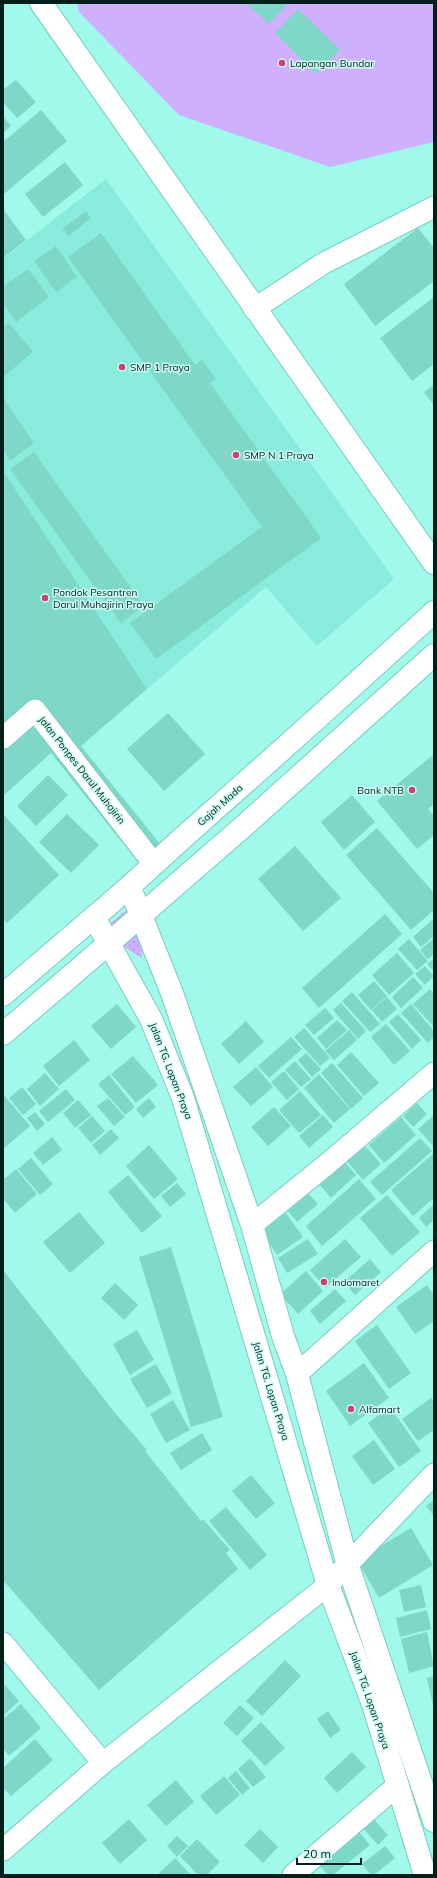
<svg xmlns="http://www.w3.org/2000/svg" width="437" height="1878" font-family="Mulish,sans-serif">
	<defs>
		<pattern id="park-dots" width="8" height="8" patternUnits="userSpaceOnUse"><rect width="8" height="8" fill="#cfb0fe"/><path d="M2 2h.1M6 6h.1" fill="none" stroke="#b097d9" stroke-width="1.8" stroke-linecap="round"/></pattern>
	</defs>
	<rect width="100%" height="100%" fill="#a0f9ea"/>
	<!-- built -->
	<path fill="#89ebdb" d="M106 179 394 579 317 646 266 587 147 689 3 475V259Z"/>
	<!-- grass -->
	<path fill="#cfb0fe" d="M77 3H434V142L330 167 179 115 79 12Z"/>
	<!-- park -->
	<path fill="url(#park-dots)" d="M140 899 142 958 100 932Z"/>
	<!-- building -->
	<g fill="#7fd7c8">
		<path d="M246 3H288L269 24Z"/>
		<path d="M298 9 340 50 316 74 275 33Z"/>
		<path d="M16 80 36 102 17 118 3 102V90Z"/>
		<path d="M41 110 67 141 4 194 3 142Z"/>
		<path d="M3 116 11 126 3 133Z"/>
		<path d="M65 162 83 185 43 217 25 194Z"/>
		<path d="M3 209 26 240 3 258Z"/>
		<path d="M86 211 91 218 68 236 62 229Z"/>
		<path d="M418 228 434 248V281L375 326 344 284Z"/>
		<path d="M101 233 195 365 202 360 216 379 210 383 321 538 156 659 130 623 262 527 68 257Z"/>
		<path d="M56 246 77 277 56 292 34 261Z"/>
		<path d="M28 269 49 297 16 322 3 303V287Z"/>
		<path d="M434 297V364L412 381 380 338Z"/>
		<path d="M9 323 33 352 3 377V327Z"/>
		<path d="M434 385V405L424 392Z"/>
		<path d="M3 398 34 443 10 461 3 449Z"/>
		<path d="M34 452 144 606 121 623 10 469Z"/>
		<path d="M3 471 147 689 81 746 161 845 141 866 51 753 3 796Z"/>
		<path d="M168 713 205 754 164 791 127 749Z"/>
		<path d="M434 754V804L428 809 434 816V835L417 849 377 801Z"/>
		<path d="M48 775 68 795 36 826 17 806Z"/>
		<path d="M352 795 375 822 344 850 321 822Z"/>
		<path d="M3 814 59 875 7 923 3 919Z"/>
		<path d="M67 814 99 845 71 873 39 842Z"/>
		<path d="M377 828 434 893V910L411 930 346 855Z"/>
		<path d="M295 846 341 898 303 931 258 879Z"/>
		<path d="M385 914 402 934 319 1008 302 988Z"/>
		<path d="M433 919 434 936 421 947 413 937Z"/>
		<path d="M434 938V954L428 959 420 950Z"/>
		<path d="M409 939 428 961 417 970 398 949Z"/>
		<path d="M397 953 414 973 389 995 372 975Z"/>
		<path d="M434 958V972L427 964Z"/>
		<path d="M425 966 434 976 425 985 415 974Z"/>
		<path d="M413 977 423 988 401 1008 392 997Z"/>
		<path d="M374 981 387 996 371 1010 358 995Z"/>
		<path d="M430 989 434 994V1027L413 1004Z"/>
		<path d="M352 992 380 1024 370 1032 342 1001Z"/>
		<path d="M387 997 397 1009 382 1022 372 1010Z"/>
		<path d="M341 1003 366 1031 358 1039 333 1010Z"/>
		<path d="M117 1004 136 1027 111 1049 91 1026Z"/>
		<path d="M411 1004 434 1031V1037L428 1043 401 1013Z"/>
		<path d="M325 1008 334 1018 314 1035 305 1025Z"/>
		<path d="M398 1014 421 1040 412 1049 389 1022Z"/>
		<path d="M337 1020 347 1030 326 1049 317 1038Z"/>
		<path d="M246 1021 264 1042 239 1064 221 1044Z"/>
		<path d="M386 1024 410 1051 394 1065 371 1037Z"/>
		<path d="M304 1028 330 1058 320 1066 294 1037Z"/>
		<path d="M349 1030 357 1040 334 1060 325 1051Z"/>
		<path d="M291 1037 302 1049 269 1078 258 1066Z"/>
		<path d="M74 1040 90 1060 59 1086 43 1066Z"/>
		<path d="M351 1052 379 1083 364 1096 337 1065Z"/>
		<path d="M306 1053 321 1069 312 1077 298 1060Z"/>
		<path d="M133 1056 158 1085 136 1103 111 1074Z"/>
		<path d="M295 1061 311 1079 301 1087 285 1070Z"/>
		<path d="M332 1063 363 1098 351 1109 321 1073Z"/>
		<path d="M256 1067 273 1087 251 1106 233 1087Z"/>
		<path d="M284 1071 299 1089 287 1100 271 1082Z"/>
		<path d="M45 1073 59 1089 40 1106 27 1089Z"/>
		<path d="M319 1074 350 1109 334 1123 304 1088Z"/>
		<path d="M109 1075 135 1107 125 1115 98 1084Z"/>
		<path d="M22 1087 36 1104 23 1115 9 1098Z"/>
		<path d="M66 1089 75 1100 48 1122 39 1111Z"/>
		<path d="M300 1091 321 1115 299 1133 279 1110Z"/>
		<path d="M3 1094 30 1126 3 1149Z"/>
		<path d="M108 1098 125 1117 114 1126 97 1106Z"/>
		<path d="M149 1098 156 1107 143 1118 136 1109Z"/>
		<path d="M78 1100 91 1115 75 1128 63 1113Z"/>
		<path d="M417 1103 427 1114 413 1127 403 1116Z"/>
		<path d="M274 1107 291 1126 268 1146 251 1127Z"/>
		<path d="M35 1112 45 1124 37 1131 27 1118Z"/>
		<path d="M323 1115 333 1127 309 1148 299 1136Z"/>
		<path d="M434 1115V1145L433 1146 418 1129Z"/>
		<path d="M92 1116 105 1131 91 1143 78 1128Z"/>
		<path d="M401 1117 416 1135 384 1163 369 1145Z"/>
		<path d="M111 1129 119 1138 100 1155 92 1145Z"/>
		<path d="M52 1137 62 1150 43 1165 33 1153Z"/>
		<path d="M420 1138 432 1151 382 1195 370 1182Z"/>
		<path d="M149 1145 178 1179 154 1199 126 1166Z"/>
		<path d="M365 1146 381 1164 363 1180 347 1161Z"/>
		<path d="M434 1153V1198L413 1216 391 1190Z"/>
		<path d="M31 1158 53 1184 40 1195 18 1169Z"/>
		<path d="M345 1162 356 1175 331 1198 319 1184Z"/>
		<path d="M16 1169 37 1194 15 1213 3 1199V1180Z"/>
		<path d="M128 1175 162 1216 142 1233 108 1192Z"/>
		<path d="M359 1179 376 1199 322 1246 306 1226Z"/>
		<path d="M177 1183 186 1194 170 1207 161 1196Z"/>
		<path d="M307 1192 318 1204 297 1222 287 1210Z"/>
		<path d="M387 1195 420 1232 392 1256 360 1218Z"/>
		<path d="M434 1204V1220L426 1227 419 1218Z"/>
		<path d="M79 1212 105 1243 70 1273 43 1242Z"/>
		<path d="M286 1213 303 1237 277 1255 261 1231Z"/>
		<path d="M308 1239 318 1254 287 1273 278 1258Z"/>
		<path d="M345 1239 361 1257 325 1288 310 1270Z"/>
		<path d="M171 1247 223 1417 191 1427 139 1257Z"/>
		<path d="M370 1259 381 1272 355 1295 344 1282Z"/>
		<path d="M3 1270 116 1414 147 1450 145 1451 201 1521 203 1519 230 1550 226 1553 238 1569 99 1690 3 1580Z"/>
		<path d="M306 1271 323 1291 298 1314 280 1294Z"/>
		<path d="M115 1283 138 1305 124 1320 101 1298Z"/>
		<path d="M427 1285 434 1295V1321L415 1334 396 1307Z"/>
		<path d="M335 1289 346 1301 320 1324 310 1311Z"/>
		<path d="M377 1325 411 1373 389 1389 355 1341Z"/>
		<path d="M137 1330 154 1360 130 1375 113 1344Z"/>
		<path d="M364 1363 389 1398 350 1426 326 1391Z"/>
		<path d="M156 1364 172 1393 147 1408 130 1379Z"/>
		<path d="M431 1398 434 1402V1430L418 1441 402 1419Z"/>
		<path d="M173 1400 190 1430 166 1443 150 1414Z"/>
		<path d="M390 1407 421 1451 399 1467 368 1423Z"/>
		<path d="M202 1433 212 1450 181 1470 170 1453Z"/>
		<path d="M374 1440 395 1469 373 1485 352 1456Z"/>
		<path d="M251 1475 275 1503 256 1519 232 1491Z"/>
		<path d="M434 1500V1516L426 1506Z"/>
		<path d="M226 1507 267 1555 250 1570 209 1521Z"/>
		<path d="M411 1528 433 1565 379 1598 357 1560Z"/>
		<path d="M421 1585 426 1607 404 1612 399 1590Z"/>
		<path d="M427 1610 431 1629 400 1637 396 1618Z"/>
		<path d="M427 1632 434 1666 409 1673 401 1639Z"/>
		<path d="M285 1660 301 1676 262 1716 246 1701Z"/>
		<path d="M434 1676V1705H433L427 1678Z"/>
		<path d="M5 1685 19 1701 3 1716V1687Z"/>
		<path d="M21 1704 41 1728 9 1756 3 1748V1719Z"/>
		<path d="M240 1705 254 1718 237 1736 223 1723Z"/>
		<path d="M328 1711 341 1730 330 1738 317 1719Z"/>
		<path d="M261 1722 285 1748 265 1766 241 1741Z"/>
		<path d="M35 1739 53 1760 11 1796 3 1787V1768Z"/>
		<path d="M352 1752 366 1767 337 1793 324 1778Z"/>
		<path d="M250 1758 266 1777 253 1787 238 1769Z"/>
		<path d="M236 1771 250 1788 242 1795 228 1778Z"/>
		<path d="M224 1776 240 1795 216 1815 200 1796Z"/>
		<path d="M176 1780 194 1802 166 1826 147 1805Z"/>
		<path d="M371 1816 388 1835 378 1845 360 1825Z"/>
		<path d="M129 1819 147 1840 120 1864 102 1843Z"/>
		<path d="M354 1826 370 1845 333 1875H328L314 1859Z"/>
		<path d="M260 1829 278 1847 263 1863 244 1845Z"/>
		<path d="M177 1836 188 1846 177 1857 167 1846Z"/>
		<path d="M197 1839 220 1862 207 1875H198L180 1856Z"/>
		<path d="M385 1846 395 1858 374 1875H371L362 1864Z"/>
		<path d="M175 1858 191 1875H160L159 1873Z"/>
	</g>
	<g fill="none" stroke-linecap="round" stroke-linejoin="round">
		<defs>
			<g id="minor">
				<path d="M254 309 324 263 434 207"/>
				<path d="M3 738 35 710 154 864"/>
				<path d="M252 1225 326 1165 434 1073"/>
				<path d="M297 1374 434 1251"/>
				<path d="M3 1643 103 1763"/>
				<path d="M3 1850 103 1763 328 1585 434 1474"/>
				<path d="M293 1875 398 1785"/>
			</g>
			<g id="major">
				<path d="M41 3 434 563"/>
				<path d="M3 995 94 917"/>
				<path d="M3 1034 108 944"/>
			</g>
			<g id="highway">
				<path d="M130 888 172 993 252 1225 283 1336 297 1374 348 1566 434 1821"/>
				<path d="M108 944 245 825 434 655"/>
				<path d="M425 1875 373 1704 328 1585 183 1098 151 1019 94 917C126 891 156 862 187 834 270 761 352 687 434 612"/>
			</g>
		</defs>
		<!-- minor casing -->
		<use href="#minor" stroke="#75cdbf" stroke-width="23"/>
		<!-- major casing -->
		<use href="#major" stroke="#75cdbf" stroke-width="24"/>
		<!-- highway casing -->
		<use href="#highway" stroke="#75cdbf" stroke-width="24"/>
		<!-- minor -->
		<use href="#minor" stroke="#fff" stroke-width="21"/>
		<!-- major -->
		<use href="#major" stroke="#fff" stroke-width="22"/>
		<!-- highway -->
		<use href="#highway" stroke="#fff" stroke-width="22"/>
	</g>
	<!-- markers -->
	<g fill="#cd4173" stroke="#ccfef5" stroke-width="1.5">
		<circle cx="282" cy="63" r="4"/>
		<circle cx="122" cy="367" r="4"/>
		<circle cx="236" cy="455" r="4"/>
		<circle cx="45" cy="598" r="4"/>
		<circle cx="412" cy="790" r="4"/>
		<circle cx="324" cy="1282" r="4"/>
		<circle cx="351" cy="1409" r="4"/>
	</g>
	<g text-anchor="middle" dominant-baseline="central" stroke-width="3" stroke-linejoin="round" paint-order="stroke">
		<!-- poi labels -->
		<g font-size="10" fill="#031f1b" stroke="#ccfef5" text-anchor="start">
			<text x="290" y="63">Lapangan Bundar</text>
			<text x="130" y="367">SMP 1 Praya</text>
			<text x="244" y="455">SMP N 1 Praya</text>
			<text x="53" y="592">Pondok Pesantren<tspan x="53" dy="12">Darul Muhajirin Praya</tspan></text>
			<text x="404" y="790" text-anchor="end">Bank NTB</text>
			<text x="332" y="1282">Indomaret</text>
			<text x="359" y="1409">Alfamart</text>
		</g>
		<!-- street labels -->
		<g font-size="10" fill="#031f1b" stroke="#ccfef5">
			<text transform="translate(82 770) rotate(52)">Jalan Ponpes Darul Muhajirin</text>
			<text transform="translate(220 805) rotate(-42)">Gajah Mada</text>
			<text transform="translate(171 1071) rotate(69)">Jalan TG. Lopan Praya</text>
			<text transform="translate(271 1391) rotate(73)">Jalan TG. Lopan Praya</text>
			<text transform="translate(370 1700) rotate(71)">Jalan TG. Lopan Praya</text>
		</g>
	</g>
	<!-- border -->
	<rect width="437" height="1878" fill="none" stroke="#031f1b" stroke-width="8"/>
	<!-- scale -->
	<path d="M297 1858v6h64v-6" fill="none" stroke="#031f1b" stroke-width="2"/>
	<text x="303" y="1858" font-size="12" fill="#031f1b" stroke="#ccfef5" stroke-width="3" paint-order="stroke">20 m</text>
</svg>
